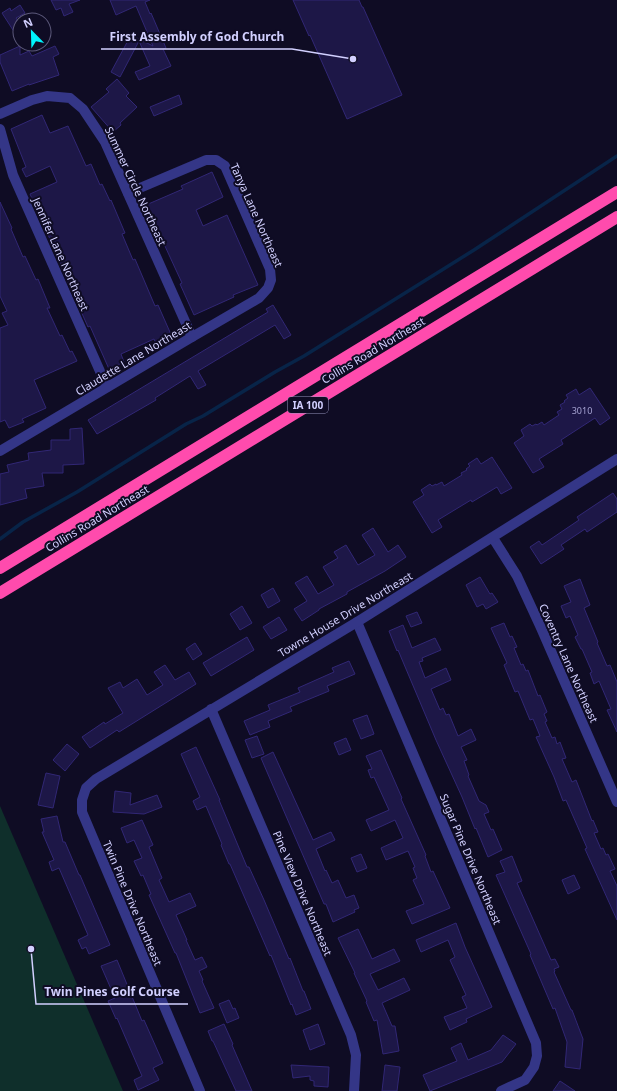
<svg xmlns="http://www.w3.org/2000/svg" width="617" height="1091" font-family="'Noto Sans',sans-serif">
	<rect width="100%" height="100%" fill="#0f0c24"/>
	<!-- green -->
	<path fill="#0f2f2b" d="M0 806 123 1091H0Z"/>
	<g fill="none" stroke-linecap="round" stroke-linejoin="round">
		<!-- stream -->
		<path stroke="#082448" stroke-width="3.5" d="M0 539 23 522 77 492 186 424 203 416 275 372 304 356 474 250 617 156"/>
	</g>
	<!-- building -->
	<g fill="#1d1747" stroke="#312775">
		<path d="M51 0H80L69 4 73 12 64 16 61 8 56 10Z"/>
		<path d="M110 0H150L145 2 150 14 151 13 166 48 163 49 171 66 139 80 135 72 150 66 139 41 120 77 111 72 131 35 153 46 136 6 116 15Z"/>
		<path d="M293 0H359L362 7H363L402 95 347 119 310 35 309 36Z"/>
		<path d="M20 5 25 13 16 18 20 24V41L2 13 10 8 11 11Z"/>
		<path d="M20 46V55L29 51 32 56 55 46 59 54 53 57 59 75 29 85V84L12 91 0 62V55Z"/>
		<path d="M117 79 129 93 126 96 137 107 120 123 121 125 113 132 91 107 109 92 106 89Z"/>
		<path d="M179 95 182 104 154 116 150 107Z"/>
		<path d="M42 115 50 133 68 126 86 166 91 164 100 185 102 184 110 201 111 200 125 233 122 234 133 260 135 259 155 306 158 305 173 339 157 346 154 339 121 354 124 362 109 369 90 326 88 327 61 266H62L30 194 57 182 50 166 26 177 22 169 26 167 11 129Z"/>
		<path d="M212 172 223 197 196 210 203 226 227 215 258 285 233 295 234 297 194 315 180 284 182 283 146 205 183 189 181 186Z"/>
		<path d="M0 202 12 228 11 229 23 257 25 256 36 280 38 279 50 308H47L60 336 62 335 70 352 72 351 77 361 34 380 46 408 22 419 24 422 9 428 5 420 0 422V328L8 325 2 313 7 311 0 296Z"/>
		<path d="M273 305 291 335 284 339 275 325 198 371 206 385 198 389 190 376 155 398 156 400 97 434 88 420 268 312 266 309Z"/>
		<path d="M590 388 610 418 600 425 595 418 561 440 563 444 539 459 544 467 533 473 514 443 524 436 521 430 530 424 532 426 536 424 537 425 542 422 544 425 559 415 557 412 562 409 560 405 565 402 564 401 568 398 566 395 576 389 579 395Z"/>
		<path d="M82 428 84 464 63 465V473H42L44 486 25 489 27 498 0 505V474L9 472 7 465 29 460 28 453 51 450V440H70V429Z"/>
		<path d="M492 457 512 488 501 494 497 487 472 502 471 500 438 520 442 527 432 533 413 502 424 495 421 490 430 484 432 486 436 484V485L442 482 444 486 462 475 461 473 467 470 466 469 470 466 468 464 477 458 481 464Z"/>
		<path d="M613 493 617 499V512L587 532 585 529 561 545 564 549 541 564 530 547 539 541 542 545 579 520 577 517Z"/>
		<path d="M373 528 388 552 398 545 406 557 385 571 347 592V594L319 609V610L302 621 294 609 307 601 295 583 307 576 318 594 334 585 323 567 338 558 334 552 346 545 358 565 375 555 362 535Z"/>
		<path d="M480 577 490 594 492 593 498 602 486 609 483 604 477 607 466 585Z"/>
		<path d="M580 579 590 605 584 608 598 642 597 643 607 666 610 665 617 682V732L607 710 611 709 599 681 594 684 590 673 592 672 582 649H581L575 637 578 635 570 616 566 618 561 606 571 602 564 586Z"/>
		<path d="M273 588 280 601 268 608 261 595Z"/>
		<path d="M242 606 252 623 240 630 230 614Z"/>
		<path d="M417 612 422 623 411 627 406 616Z"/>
		<path d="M279 617 287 630 271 639 263 627Z"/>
		<path d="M504 623 510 637 512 636 517 647 514 648 521 665 523 664 526 671 528 670 538 696 540 695 547 712 544 714 547 721 545 722 552 738 555 737 557 744 560 742 566 758 562 759 572 782 576 780 592 821 593 820 598 832 594 833 601 849 603 848 606 855 608 854 615 869 610 871 617 886V920L585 849 587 848 566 800 563 801 554 777 536 737 540 736 533 719 530 720 518 691 515 692 504 665 507 663 491 628Z"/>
		<path d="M403 625 412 648 435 638 441 650 422 658 423 661 419 662 425 678 446 668 451 680 431 689 440 710 443 708 446 715 449 714 458 736 471 729 476 740 461 747 467 760 464 761 469 775 468 776 479 801 486 805 489 812 484 814 491 830 493 829 502 850 488 857 476 828 475 829 462 797 436 740 398 650 397 651 389 631Z"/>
		<path d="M247 637 254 650 211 676 203 663Z"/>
		<path d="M195 643 202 654 193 660 186 649Z"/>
		<path d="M349 661 355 674 327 686 329 691 290 707 292 711 268 721 270 727 250 735 244 721 270 710 268 705 300 692 298 688 334 672 332 668Z"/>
		<path d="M165 665 175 680 189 672 196 684 119 732 117 730 90 748 82 737 104 722 105 724 123 713 108 688 120 682 123 688 137 679 147 695 163 685 154 672Z"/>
		<path d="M367 715 374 734 361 739 353 720Z"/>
		<path d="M257 736 264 754 252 758 245 740Z"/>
		<path d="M346 738 351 750 339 755 334 743Z"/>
		<path d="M67 744 79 754 65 771 53 760Z"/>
		<path d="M196 747 220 800H219L247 867H249L264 900 289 959 290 958 303 991H304L311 1009 296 1015 292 1004 291 1005 271 955 270 956 230 864H229L221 845 222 844 206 806 197 810 193 801 200 797 181 754Z"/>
		<path d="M381 750 402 798 401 799 426 855 425 856 431 872 433 871 450 908 412 924 406 911 424 904 413 880 417 878 413 868 415 867 408 851 386 860 381 848 403 838 395 820 371 831 366 820 389 810 374 777 371 778 368 770 372 769 366 756Z"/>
		<path d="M273 752 313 840 331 832 335 840 316 849 325 871 326 870 332 883 338 880 346 898 354 895 359 908 354 910 355 912 333 922 326 904H324L261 758Z"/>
		<path d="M46 773 60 776 53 808 38 805Z"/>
		<path d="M115 791 131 793 130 805 157 795 162 807 144 814 113 812Z"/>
		<path d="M57 816 63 842H65L79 875H80L110 945 89 954 86 947 82 949 78 940 88 935 59 868 52 871 49 862 54 860 42 832H44L41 819Z"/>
		<path d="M142 820 153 845 149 847 162 878 159 880 169 902 190 893 196 906 176 915 187 940H186L195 960 202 957 207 967 199 971 203 980 202 981 214 1008 200 1013 176 953H175L149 895 151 894 143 875 141 876 134 861 142 858 134 840 127 843 121 828Z"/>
		<path d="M361 854 367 868 357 872 351 858Z"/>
		<path d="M512 856 522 881 517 883 551 960 555 959 559 967 554 969 555 971 554 972 571 1010H572L583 1039 580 1069 565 1067 567 1042 555 1008 553 1009 530 955 531 954 496 875 505 872 500 861Z"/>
		<path d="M574 875 580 888 568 894 562 880Z"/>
		<path d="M456 923 465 947 492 1007 466 1019 467 1022 450 1030 444 1017 467 1008 462 997 466 995 450 960 455 957 448 940 421 952 416 940Z"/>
		<path d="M358 929 372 959 394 949 400 961 370 974 378 990 404 978 410 990 382 1003 392 1026H395L399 1051 383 1054 377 1020 374 1021 366 1002 367 1001 354 973H355L338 938Z"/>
		<path d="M117 960 142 1021 144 1020 163 1063 153 1068 159 1080 138 1090 134 1080 142 1076 117 1018 116 1019 108 1001 115 998 101 966Z"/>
		<path d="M229 1000 233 1009 235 1008 239 1018 227 1023 219 1004Z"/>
		<path d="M224 1024 233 1044 232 1045 252 1091H236L213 1041H212L208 1031Z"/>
		<path d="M318 1024 325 1044 310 1050 303 1030Z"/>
		<path d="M503 1035 516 1044 502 1062 430 1091 423 1075 457 1061 451 1048 461 1043 468 1060 491 1050Z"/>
		<path d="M291 1065 329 1067 328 1087 314 1086V1081L310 1080V1076L293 1078Z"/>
		<path d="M385 1065 400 1067 397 1091H382Z"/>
		<path d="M560 1081 575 1091H553Z"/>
	</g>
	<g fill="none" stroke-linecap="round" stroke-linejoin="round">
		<!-- minor -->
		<g stroke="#343687" stroke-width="10">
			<path d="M0 114 32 100 47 96 70 98 83 109 105 142 192 337"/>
			<path d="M0 129 13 175 107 387"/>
			<path d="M0 451 192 337 259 298 268 288 271 280 270 269 225 166 216 160H206L128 193"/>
			<path d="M493 538 517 576 541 628 617 802"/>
			<path d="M357 622 536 1043 537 1056 534 1067 525 1080 501 1091"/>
			<path d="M211 709 351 1035 356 1055 354 1091"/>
			<path d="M200 1091 82 812V800L86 788 96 779 357 622 617 459"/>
		</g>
		<!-- highway -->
		<g stroke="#ff4bad" stroke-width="12">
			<path d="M0 568 617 192"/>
			<path d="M0 593 617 217"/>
		</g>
	</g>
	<g text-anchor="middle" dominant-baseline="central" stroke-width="4" stroke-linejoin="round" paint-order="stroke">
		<!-- number labels -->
		<g font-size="9" fill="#a5a2d1">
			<text x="582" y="410">3010</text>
		</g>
		<!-- shield labels -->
		<rect fill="#0f0c24" stroke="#9895bd" stroke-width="1" x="288" y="397" width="40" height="16" rx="3"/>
		<g font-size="10" font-weight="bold" fill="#d2d0ff">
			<text x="308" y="405">IA 100</text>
		</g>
		<!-- street labels -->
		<g font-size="11" fill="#d2d0ff" stroke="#0f0c24">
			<text transform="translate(136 186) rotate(65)">Summer Circle Northeast</text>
			<text transform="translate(257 215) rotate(66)">Tanya Lane Northeast</text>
			<text transform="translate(61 254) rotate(66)">Jennifer Lane Northeast</text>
			<text transform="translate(373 350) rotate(-31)">Collins Road Northeast</text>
			<text transform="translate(133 358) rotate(-31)">Claudette Lane Northeast</text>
			<text transform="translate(97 518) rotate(-31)">Collins Road Northeast</text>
			<text transform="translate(345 614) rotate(-31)">Towne House Drive Northeast</text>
			<text transform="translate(569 663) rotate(66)">Coventry Lane Northeast</text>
			<text transform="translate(471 859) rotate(67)">Sugar Pine Drive Northeast</text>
			<text transform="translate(303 893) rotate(67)">Pine View Drive Northeast</text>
			<text transform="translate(133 903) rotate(67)">Twin Pine Drive Northeast</text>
		</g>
	</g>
	<!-- callouts -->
	<path fill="none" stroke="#d2d0ff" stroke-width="1.5" d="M353 59L292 49H101M31 949L36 1004H188"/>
	<g fill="#d2d0ff" stroke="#0f0c24" stroke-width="1.5">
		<circle cx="353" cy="59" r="4"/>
		<circle cx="31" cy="949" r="4"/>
	</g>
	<g font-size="12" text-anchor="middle" font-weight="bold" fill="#d2d0ff" stroke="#0f0c24" stroke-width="4" stroke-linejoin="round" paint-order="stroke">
		<text x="197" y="41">First Assembly of God Church</text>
		<text x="112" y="996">Twin Pines Golf Course</text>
	</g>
	<!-- north arrow -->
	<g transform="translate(32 32) rotate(337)"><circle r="19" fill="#0f0c24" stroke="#5d5a7c"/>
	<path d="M0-3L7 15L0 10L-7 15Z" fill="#00f3fb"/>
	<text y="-6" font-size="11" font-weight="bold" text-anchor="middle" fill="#d2d0ff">N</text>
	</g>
</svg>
